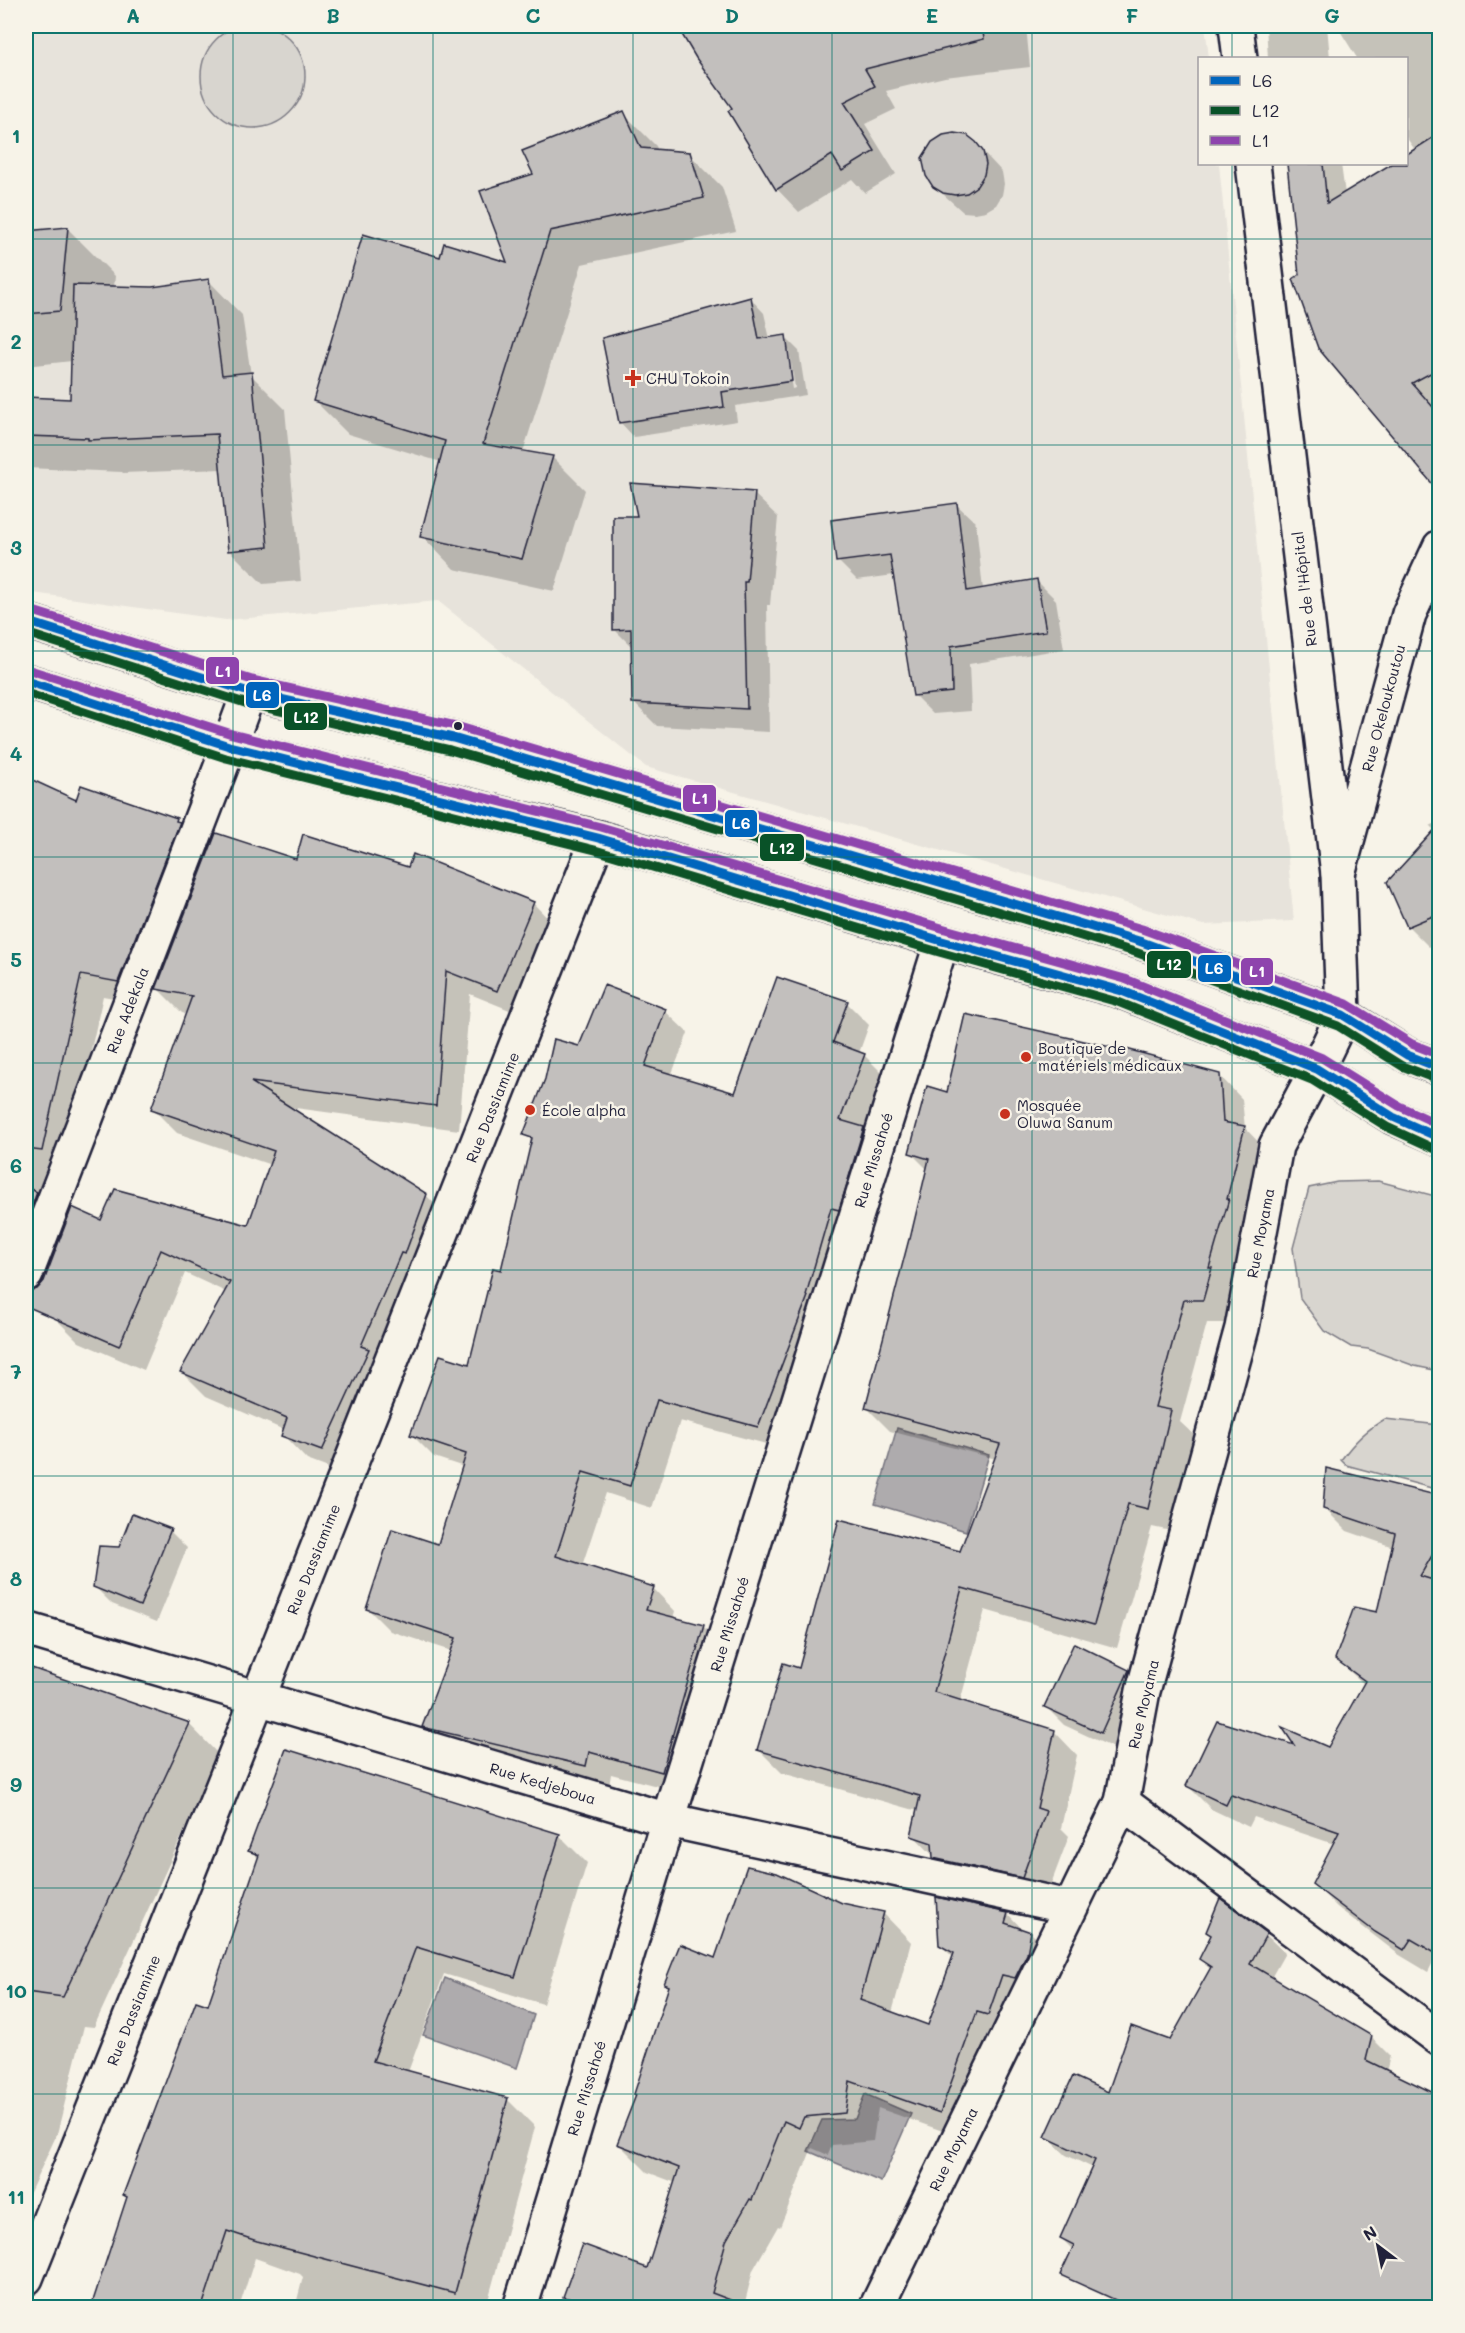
<svg xmlns="http://www.w3.org/2000/svg" width="1465" height="2333" font-family="Mali,sans-serif">
	<rect width="100%" height="100%" fill="#f7f3e8"/>
	<filter id="ink" filterUnits="userSpaceOnUse"><feTurbulence type="fractalNoise" baseFrequency=".0167" numOctaves="2"/><feDisplacementMap in="SourceGraphic" scale="12" xChannelSelector="R" yChannelSelector="G"/><feConvolveMatrix kernelMatrix="1 2 1 2 8 2 1 2 1" color-interpolation-filters="sRGB"/></filter>
	<g filter="url(#ink)">
		<!-- built -->
		<path fill="#e7e3db" d="M26 26H1205L1209 58H1200V164H1219L1294 921 1203 925 646 767 438 601 226 620 26 592Z"/>
		<!-- green -->
		<g fill="#d8d5cf" stroke="#7d7c85" stroke-width="1.5">
			<circle cx="253" cy="76" r="52"/>
			<path d="M1378 1181 1439 1197V1371L1415 1366 1368 1349 1351 1347 1324 1331 1300 1298 1293 1248 1309 1188 1337 1182Z"/>
			<path d="M1385 1419 1439 1425V1460L1437 1469 1439 1470V1490L1346 1465 1341 1460C1354 1442 1366 1430 1385 1419Z"/>
		</g>
		<!-- water -->
		<g fill="#aeabad" stroke="#76747f" stroke-width="1.5">
			<path d="M897 1428 989 1455 966 1531 875 1504Z"/>
			<path d="M445 1978 534 2015 517 2068 423 2035Z"/>
			<path d="M865 2094 911 2114 881 2182 808 2151 822 2120 855 2119Z"/>
		</g>
		<!-- shadow -->
		<g fill="#0003" fill-rule="evenodd">
			<path d="M678 26H1026L1030 67 945 77 886 91 896 109 865 124 896 174 865 193 852 179 799 212 777 189 734 108 698 57Z"/>
			<path d="M1266 26H1327L1330 58H1268Z"/>
			<path d="M1337 26H1440V401L1433 406 1440 414V490L1301 275 1289 164H1341L1345 194 1394 164H1406V156L1415 150 1406 137V58H1357Z"/>
			<path d="M623 113 656 146 658 151 689 154 722 187 736 231 582 264 523 452 553 458 585 490 554 591 454 569 422 536 441 462 348 434 315 401 441 258 510 265 535 174Z"/>
			<path d="M975 143 1002 172 1004 184 1002 195 996 205 986 211 975 213 963 212 934 186Z"/>
			<path d="M68 229 115 276 114 288 152 289 209 281 242 315 251 375 285 409 301 581 263 584 229 550 222 469 123 473 122 472 26 468V399L71 401 72 361 26 366V233Z"/>
			<path d="M750 298 764 313 770 339 785 337 799 351 806 395 735 406 737 421 634 437 620 422ZM786 350H789L795 388 792 389Z"/>
			<path d="M754 494 778 517 770 605H767L769 732 657 726 633 702V648L615 630 639 517Z"/>
			<path d="M957 505 976 523 983 590 1037 581 1056 600 1064 649 969 664 971 711 933 714 914 695 894 575 857 580 838 561Z"/>
			<path d="M26 778 77 802 176 819 198 841 140 1003 103 996 60 1189 26 1253Z"/>
			<path d="M1440 821V942L1429 947 1408 926 1435 831 1430 826Z"/>
			<path d="M297 861 408 869 533 903 557 928 522 1015 470 994 459 1130 288 1107 426 1195 450 1220 347 1475 307 1460 283 1435 284 1430 206 1396 182 1372 226 1292 185 1273 144 1370 79 1342 55 1318 102 1222 249 1226 271 1165 177 1133 153 1109 187 1014 182 1013 157 988Z"/>
			<path d="M847 1003 869 1025 859 1053 864 1055 886 1077 781 1448 680 1421 652 1508 606 1493 582 1566 653 1588 675 1611 673 1618 703 1626 726 1649 684 1793 611 1774 609 1787 446 1749 424 1727 452 1651 390 1631 368 1609 439 1546 464 1467 434 1457 412 1435 470 1366 503 1272 533 1142 525 1134 580 1048 665 1011 688 1033 671 1076 736 1095Z"/>
			<path d="M1219 1075 1242 1099 1245 1128 1267 1151 1226 1323H1207L1180 1422 1194 1435 1171 1531 1152 1527 1117 1648 985 1610 960 1702 1054 1731 1077 1755 1061 1828 1069 1836 1045 1900 958 1881 913 1835 918 1811 782 1773 759 1750 800 1669 961 1552 996 1459 890 1431 867 1408 928 1170 911 1153 948 1094Z"/>
			<path d="M1440 1472V1964L1434 1960 1428 1972 1398 1954 1337 1907 1314 1884 1334 1844 1254 1817 1249 1827 1211 1809 1188 1786 1297 1747 1329 1749 1365 1685 1336 1659 1374 1629 1393 1547 1347 1531 1324 1508 1432 1496Z"/>
			<path d="M170 1531 187 1548 157 1622 112 1604 94 1586Z"/>
			<path d="M26 1668 189 1724 219 1755 94 2027 84 2026 57 2134 26 2201Z"/>
			<path d="M1128 1671 1147 1690 1120 1751 1064 1725 1045 1706Z"/>
			<path d="M559 1835 587 1863 543 2004 444 1974 408 2072 507 2099 535 2127 486 2308H295L303 2277 300 2274 255 2258 239 2308H93L128 2199 125 2195 209 2006 259 1859 250 1850Z"/>
			<path d="M748 1868 788 1877 793 1882 842 1904 883 1913 911 1942 892 2013 929 2026 954 1958 940 1945 937 1899 1008 1914 1024 1931 1031 1933 1059 1961 1055 1983 1044 2006 1030 2002 968 2140 878 2108 873 2141 832 2145 828 2155 812 2148 780 2227 778 2226 753 2270 744 2306 747 2308H575L565 2297 648 2270 676 2183 647 2172 619 2144 637 2096 670 1988 666 1984 716 1960Z"/>
			<path d="M1208 1932 1266 1935 1285 1953 1271 1978 1371 2037 1390 2056 1386 2072 1440 2098V2308H1179L1124 2277 1080 2257 1061 2238 1093 2168 1066 2155 1047 2137 1108 2094 1171 2042 1211 1970 1200 1959 1212 1936Z"/>
		</g>
		<!-- building -->
		<g fill="#c2bfbd" stroke="#22223b" stroke-width="1.5">
			<path d="M677 26H982L984 39 865 69 875 86 844 102 875 151 842 171 832 155 776 190 728 111 732 108 696 58Z"/>
			<path d="M624 111 641 148 690 152 704 198 550 231 483 444 553 456 522 559 420 537 445 441 313 401 363 234 440 257 444 243 507 262 480 191 533 174 522 151Z"/>
			<path d="M954 133 967 135 976 142 983 151 986 164 984 175 977 186 967 193 955 195 943 193 933 187 926 176 922 158 932 142 943 135Z"/>
			<path d="M1440 133V368L1412 383 1440 415V493L1318 348 1293 279 1299 275 1287 164H1323L1327 203 1391 164H1407V154Z"/>
			<path d="M68 227 60 311 26 314V231Z"/>
			<path d="M209 279 222 375 252 372 268 547 228 551 217 434 88 440V438L26 436V397L70 399 73 285 152 287Z"/>
			<path d="M751 297 759 339 786 335 792 381 722 392 724 407 619 423 602 338Z"/>
			<path d="M630 483 755 492 747 582H744L747 709 632 703 631 629 613 630V516H637Z"/>
			<path d="M957 503 967 591 1037 579 1046 631 951 646 952 692 913 696 890 555 836 562 831 520Z"/>
			<path d="M26 777 76 800 81 785 177 818 176 821 180 822 118 982 81 975 42 1151 26 1149Z"/>
			<path d="M1440 824V913L1407 927 1387 882Z"/>
			<path d="M216 833 296 859 303 834 408 867 413 854 534 902 497 991 446 971 436 1106 251 1082 427 1194 405 1254 401 1253 361 1346 369 1349 322 1451 281 1436 287 1418 180 1372 230 1282 161 1250 119 1346 26 1306V1292L37 1289 44 1281 72 1207 101 1220 115 1189 248 1225 274 1151 151 1109 192 996 156 989Z"/>
			<path d="M777 977 848 1001 833 1042 865 1054 840 1120 864 1127 839 1210 831 1208 806 1295 808 1296 758 1427 657 1400 630 1486 583 1472 556 1556 654 1587 646 1610 704 1625 662 1772 589 1752 586 1766 422 1727 456 1638 366 1609 392 1529 438 1544 466 1454 410 1435 440 1355 469 1364 493 1268 501 1270 532 1138 523 1135 545 1079 554 1039 579 1046 604 985 666 1009 645 1066 735 1093Z"/>
			<path d="M965 1014 1115 1048V1046L1220 1074 1223 1122 1245 1126 1227 1199H1229L1209 1268H1212L1203 1300H1184L1155 1407 1171 1410 1148 1509 1128 1504 1094 1625 962 1588 934 1692 1055 1730 1037 1808 1046 1811 1022 1878 933 1858 932 1843 911 1836 920 1796 757 1750 783 1663 799 1668 839 1519 960 1551 1000 1444 865 1408 909 1239H910L929 1159 909 1153 927 1086 947 1092Z"/>
			<path d="M26 1187 37 1192 26 1223Z"/>
			<path d="M1326 1468 1440 1496V1542L1420 1576 1440 1582V1956L1411 1939 1404 1950 1375 1932 1312 1884 1339 1832 1231 1795 1226 1805 1186 1786 1217 1721 1294 1745 1282 1727 1328 1747 1365 1681 1335 1659 1354 1607 1377 1612 1395 1533 1323 1509Z"/>
			<path d="M132 1514 171 1529 140 1606 93 1587 99 1546 119 1547Z"/>
			<path d="M1074 1643 1129 1670 1101 1733 1044 1707Z"/>
			<path d="M26 1666 190 1723 63 1997 26 1992Z"/>
			<path d="M286 1749 560 1834 515 1977 416 1947 373 2061 508 2098 455 2293 257 2241 227 2231 202 2307H91L127 2197 123 2195 196 2001 208 2005 259 1855 248 1851Z"/>
			<path d="M747 1866 777 1873 842 1903 884 1912 860 2000 928 2025 954 1953 939 1945 936 1897 1008 1913 1005 1923 1031 1932 1027 1954 1015 1978 1002 1975 988 2015 977 2012 940 2113 850 2081 845 2113 804 2117 799 2128 784 2121 752 2200 750 2199 726 2241 712 2293 741 2304 740 2307H607L563 2297 582 2244 647 2268 679 2168 617 2144 636 2095 634 2094 669 1986 664 1984 680 1944 715 1958Z"/>
			<path d="M1220 1898 1267 1933 1250 1964 1372 2036 1366 2060 1440 2096V2307H1131L1060 2275 1074 2245 1060 2238 1095 2160 1045 2137 1073 2076 1108 2092 1131 2026 1170 2040 1211 1967 1199 1959 1211 1935 1206 1932Z"/>
		</g>
		<g fill="none" stroke-linecap="round" stroke-linejoin="round">
			<defs>
				<g id="minor">
					<path d="M1338 874 1409 614 1440 547"/>
					<path d="M26 1274 229 746"/>
					<path d="M26 1629 668 1820 1069 1907"/>
					<path d="M1122 1802 1440 2039"/>
					<path d="M26 2278 258 1698 598 838"/>
					<path d="M520 2308 668 1820 942 941"/>
					<path d="M876 2308 1122 1802 1143 1691 1242 1328 1276 1146 1317 1069"/>
				</g>
				<g id="tertiary">
					<path d="M1236 26 1240 58"/>
					<path d="M1253 164 1338 874 1343 1015"/>
				</g>
				<g id="trunk">
					<path d="M26 621 249 692 453 738 1139 941 1343 1015 1407 1055 1440 1068"/>
					<path d="M26 681 229 746 598 838 942 941 1122 991 1317 1069 1393 1117 1440 1138"/>
					<path d="M229 746 249 692"/>
					<path d="M1317 1069 1343 1015"/>
				</g>
			</defs>
			<!-- minor casing -->
			<use href="#minor" stroke="#22223b" stroke-width="38"/>
			<!-- tertiary casing -->
			<use href="#tertiary" stroke="#22223b" stroke-width="38"/>
			<!-- trunk casing -->
			<use href="#trunk" stroke="#22223b" stroke-width="38"/>
			<!-- minor -->
			<use href="#minor" stroke="#f7f3e8" stroke-width="33"/>
			<!-- tertiary -->
			<use href="#tertiary" stroke="#f7f3e8" stroke-width="33"/>
			<!-- trunk -->
			<use href="#trunk" stroke="#f7f3e8" stroke-width="33"/>
			<defs>
				<g id="bus-1">
					<path d="M26 621 249 692 453 738 1139 941 1343 1015 1407 1055 1440 1068"/>
					<path d="M26 681 229 746 598 838 942 941 1122 991 1317 1069 1393 1117 1440 1138"/>
				</g>
				<g id="bus-2">
					<path d="M26 633 245 703 450 750 1135 952 1338 1026 1402 1066 1436 1079"/>
					<path d="M26 693 226 758 595 850 939 952 1118 1002 1312 1080 1387 1127 1435 1149"/>
				</g>
				<g id="bus-3">
					<path d="M30 610 252 680 456 726 1142 929 1347 1004 1412 1044 1440 1055"/>
					<path d="M30 670 232 734 601 827 945 929 1125 979 1322 1058 1399 1106 1440 1125"/>
				</g>
			</defs>
			<!-- bus-1 casing -->
			<use href="#bus-1" stroke="#f7f3e8" stroke-width="14"/>
			<!-- bus-2 casing -->
			<use href="#bus-2" stroke="#f7f3e8" stroke-width="14"/>
			<!-- bus-3 casing -->
			<use href="#bus-3" stroke="#f7f3e8" stroke-width="14"/>
			<!-- bus-1 -->
			<use href="#bus-1" stroke="#0065bd" stroke-width="9"/>
			<!-- bus-2 -->
			<use href="#bus-2" stroke="#095228" stroke-width="9"/>
			<!-- bus-3 -->
			<use href="#bus-3" stroke="#8e44ad" stroke-width="9"/>
		</g>
	</g>
	<!-- grid -->
	<path fill="none" stroke="#0f766e" stroke-width="1.5" stroke-opacity="0.55" d="M233 26V2308M433 26V2308M633 26V2308M832 26V2308M1032 26V2308M1232 26V58M1232 164V2308M26 239H1440M26 445H1440M26 651H1440M26 857H1440M26 1063H1440M26 1270H1440M26 1476H1440M26 1682H1440M26 1888H1440M26 2094H1440"/>
	<!-- markers -->
	<g fill="#c8321e" stroke="#f7f3e8" stroke-width="2">
		<path d="M630 369h6v6h6v6h-6v6h-6v-6h-6v-6h6z"/>
		<circle cx="1026" cy="1057" r="6"/>
		<circle cx="530" cy="1110" r="6"/>
		<circle cx="1005" cy="1114" r="6"/>
	</g>
	<circle fill="#22223b" stroke="#f7f3e8" stroke-width="2" cx="458" cy="726" r="5"/>
	<g text-anchor="middle" dominant-baseline="central" stroke-width="5" stroke-linejoin="round" paint-order="stroke">
		<!-- poi labels -->
		<g font-size="15" fill="#22223b" stroke="#f7f3e8" text-anchor="start">
			<text x="646" y="378">CHU Tokoin</text>
			<text x="1038" y="1048">Boutique de<tspan x="1038" dy="17">matériels médicaux</tspan></text>
			<text x="1017" y="1105">Mosquée<tspan x="1017" dy="17">Oluwa Sanum</tspan></text>
			<text x="542" y="1110">École alpha</text>
		</g>
		<!-- street labels -->
		<g font-size="15" fill="#22223b" stroke="#f7f3e8">
			<text transform="translate(1304 589) rotate(-97)">Rue de l'Hôpital</text>
			<text transform="translate(1383 708) rotate(-75)">Rue Okeloukoutou</text>
			<text transform="translate(127 1010) rotate(-69)">Rue Adekala</text>
			<text transform="translate(492 1107) rotate(-68)">Rue Dassiamime</text>
			<text transform="translate(873 1160) rotate(-73)">Rue Missahoé</text>
			<text transform="translate(1260 1233) rotate(-79)">Rue Moyama</text>
			<text transform="translate(313 1559) rotate(-68)">Rue Dassiamime</text>
			<text transform="translate(729 1624) rotate(-73)">Rue Missahoé</text>
			<text transform="translate(1143 1704) rotate(-77)">Rue Moyama</text>
			<text transform="translate(543 1783) rotate(17)">Rue Kedjeboua</text>
			<text transform="translate(133 2010) rotate(-68)">Rue Dassiamime</text>
			<text transform="translate(586 2088) rotate(-73)">Rue Missahoé</text>
			<text transform="translate(953 2149) rotate(-64)">Rue Moyama</text>
		</g>
	</g>
	<g stroke="#f7f3e8" stroke-width="2">
		<rect x="205" y="656" width="35" height="29" rx="6" fill="#8e44ad"/>
		<rect x="245" y="681" width="35" height="28" rx="6" fill="#0065bd"/>
		<rect x="283" y="702" width="45" height="29" rx="6" fill="#095228"/>
		<rect x="682" y="784" width="35" height="29" rx="6" fill="#8e44ad"/>
		<rect x="724" y="809" width="34" height="29" rx="6" fill="#0065bd"/>
		<rect x="759" y="833" width="46" height="29" rx="6" fill="#095228"/>
		<rect x="1146" y="950" width="46" height="29" rx="6" fill="#095228"/>
		<rect x="1197" y="954" width="35" height="29" rx="6" fill="#0065bd"/>
		<rect x="1240" y="957" width="34" height="29" rx="6" fill="#8e44ad"/>
	</g>
	<g font-size="16" text-anchor="middle" font-weight="bold" fill="#fff">
		<text x="223" y="677">L1</text>
		<text x="262" y="701">L6</text>
		<text x="306" y="723">L12</text>
		<text x="700" y="804">L1</text>
		<text x="741" y="829">L6</text>
		<text x="782" y="854">L12</text>
		<text x="1169" y="970">L12</text>
		<text x="1214" y="974">L6</text>
		<text x="1257" y="977">L1</text>
	</g>
	<!-- margin -->
	<rect width="1465" height="2333" fill="none" stroke="#f7f3e8" stroke-width="66"/>
	<!-- legend -->
	<rect x="1198" y="57" width="210" height="108" fill="#f7f3e8" stroke="#a29fa3" stroke-width="1.5"/>
	<rect x="1210" y="76" width="30" height="9" fill="#0065bd" stroke="#a29fa3" stroke-width="1.5"/>
	<text x="1252" y="87" font-size="18" fill="#22223b">L6</text>
	<rect x="1210" y="106" width="30" height="9" fill="#095228" stroke="#a29fa3" stroke-width="1.5"/>
	<text x="1252" y="117" font-size="18" fill="#22223b">L12</text>
	<rect x="1210" y="136" width="30" height="9" fill="#8e44ad" stroke="#a29fa3" stroke-width="1.5"/>
	<text x="1252" y="147" font-size="18" fill="#22223b">L1</text>
	<!-- north arrow -->
	<g transform="translate(1378 2246) rotate(328)" stroke="#f7f3e8" stroke-width="4.5" paint-order="stroke">
	<path d="M0-4.5L10 22L0 15L-10 22Z" fill="#22223b"/>
	<text y="-9" font-size="16" font-weight="bold" text-anchor="middle" fill="#22223b">N</text>
	</g>
	<rect x="33" y="33" width="1399" height="2267" fill="none" stroke="#0f766e" stroke-width="2"/>
	<g font-size="20" text-anchor="middle" font-weight="bold" fill="#0f766e">
		<text x="133" y="23">A</text>
		<text x="333" y="23">B</text>
		<text x="533" y="23">C</text>
		<text x="732" y="23">D</text>
		<text x="932" y="23">E</text>
		<text x="1132" y="23">F</text>
		<text x="1332" y="23">G</text>
		<text x="16" y="143">1</text>
		<text x="16" y="349">2</text>
		<text x="16" y="555">3</text>
		<text x="16" y="761">4</text>
		<text x="16" y="967">5</text>
		<text x="16" y="1173">6</text>
		<text x="16" y="1379">7</text>
		<text x="16" y="1586">8</text>
		<text x="16" y="1792">9</text>
		<text x="16" y="1998">10</text>
		<text x="16" y="2204">11</text>
	</g>
</svg>
